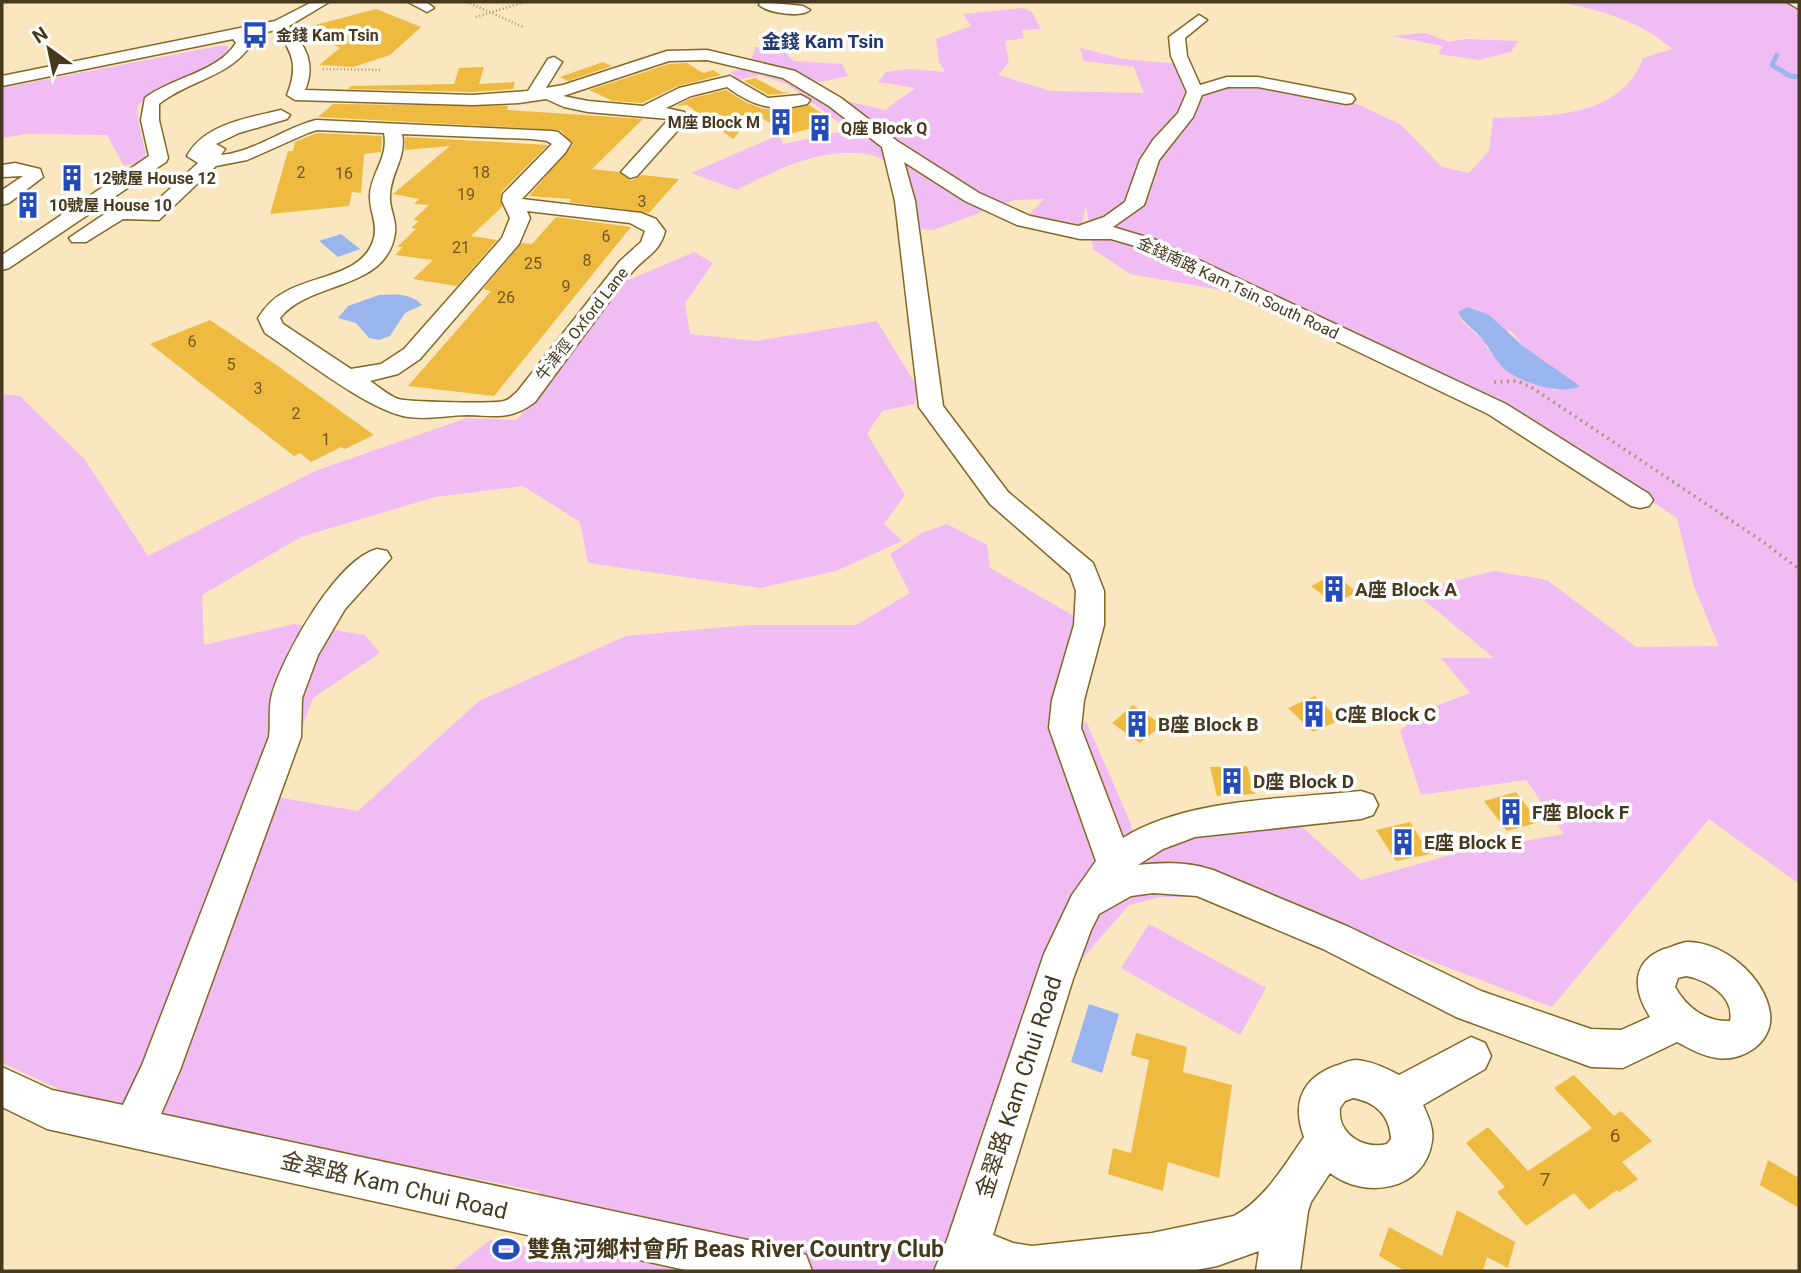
<svg xmlns="http://www.w3.org/2000/svg" width="1801" height="1273" font-family="Roboto,'Noto Sans SC',sans-serif">
	<rect width="100%" height="100%" fill="#fae7c0"/>
	<!-- green -->
	<g fill="#f1bbf4" fill-rule="evenodd">
		<path d="M1557 2H1799V884L1709 819 1552 1007 1262 897H1161L1129 905 1075 967 982 1245 965 1271H451L490 1240 572 1256 538 1191 96 1106 2 1063V394L20 396 85 460 148 556 315 471 467 418 517 420 624 282 694 252 713 263 685 303 690 334 756 341 877 321 916 385 915 404 882 411 867 434 905 495 884 524 902 541 836 571 760 588 588 563 580 522 523 486 435 497 301 537 202 595 204 645 294 624 365 635 380 653 313 698 276 797 358 811 479 701 626 636 749 625H856L910 593 890 554 922 533 947 524 987 545 990 568 1081 620 1052 713 1087 723 1131 824 1133 838 1200 837 1299 824 1361 880 1461 852 1564 834 1526 780 1421 795 1400 731 1423 711 1470 693 1441 658H1494L1413 591 1494 571 1547 580 1636 647 1719 646 1694 587 1677 518 1517 413 1294 303 1130 274 1093 249 1086 205 1081 228 1028 216 1044 199 1015 200 933 230 914 229 897 168C889 164 880 157 872 155 824 145 778 169 737 190L691 173 779 135 783 144 849 130 787 84 759 75 738 80 731 72C744 67 753 62 755 47H779L794 61 842 64 848 76 814 83 838 99 885 110 915 88 878 82 886 72 909 69 945 72 939 62 936 39 971 26 963 14 1023 8 1032 12 1041 29 1022 30 1024 38 1005 41 1009 62 998 75 1051 91 1144 93 1134 67 1084 61 1080 48 1123 59 1183 64 1196 92 1245 82 1346 99 1400 124 1442 167 1469 173 1489 151 1493 118C1547 116 1621 119 1643 58L1672 49C1641 21 1598 9 1557 2ZM1458 312 1512 332 1523 346 1580 386 1554 390 1507 371 1487 348 1484 341 1463 322Z"/>
		<path d="M1426 33 1449 42 1465 39 1518 41 1511 52 1479 60 1438 54 1443 46 1391 36Z"/>
		<path d="M218 46H227L229 55 151 94 137 106C138 126 145 142 146 161L124 166 107 135 26 134 2 138V88Z"/>
		<path d="M1149 924 1266 988 1240 1035 1121 968Z"/>
	</g>
	<!-- water -->
	<g fill="#9ab5ee">
		<path d="M341 234 360 249 338 257 319 241Z"/>
		<path d="M379 295C395 294 411 293 422 305L405 313 390 336 379 340 369 338 356 323 338 318 348 306Z"/>
		<path d="M1467 307 1489 315 1523 346 1580 386C1563 396 1523 383 1507 371 1496 363 1491 350 1483 340 1475 329 1464 325 1458 312Z"/>
		<path d="M1089 1004 1119 1014 1102 1073 1071 1062Z"/>
	</g>
	<g fill="none" stroke-linecap="round" stroke-linejoin="round">
		<!-- stream -->
		<path stroke="#9ab5ee" stroke-width="5" d="M1777 55 1772 65 1790 76 1799 77"/>
	</g>
	<!-- building -->
	<g fill="#eeba40">
		<path d="M376 9 421 27 390 55 353 67 319 65 340 48 304 28Z"/>
		<path d="M603 62 612 66 568 81 560 77Z"/>
		<path d="M687 63 703 73 713 70 721 75 678 86 642 103 613 101 589 90 669 64Z"/>
		<path d="M484 67 479 84 515 82 513 89 473 92 348 89 351 86 454 84 459 68Z"/>
		<path d="M755 78 782 92 791 93 769 95 744 81Z"/>
		<path d="M726 90 745 102 764 109 785 110 809 105 829 118 821 120 826 124 790 134H785L764 119 746 124 733 139 687 105 676 106 692 98Z"/>
		<path d="M333 104 508 106 507 110 643 119 592 169 619 172 631 181 642 175 679 179 649 213 569 202 571 199 529 196 573 144 560 130 318 117Z"/>
		<path d="M317 133 382 136 381 152 364 154 361 193 352 192 349 206 270 214 288 151H293L295 142Z"/>
		<path d="M405 137 548 145 501 192 502 207 471 236 497 240 457 286 413 279 433 260 395 255 403 247H397L416 229 411 228 419 221 413 220 429 205 414 204 419 199 393 194 450 146 405 150Z"/>
		<path d="M556 217 631 227 494 396 408 386 491 291 483 289 522 243 532 244Z"/>
		<path d="M210 320 275 364 374 435 345 449 341 447 311 462 300 453 294 456 150 344Z"/>
		<path d="M1334 574 1357 592 1334 604 1311 586Z"/>
		<path d="M1315 696 1340 720 1313 732 1288 708Z"/>
		<path d="M1133 705 1162 725 1140 743 1112 723Z"/>
		<path d="M1247 766 1255 794 1217 796 1210 767Z"/>
		<path d="M1516 792 1539 822 1507 831 1484 801Z"/>
		<path d="M1410 822 1430 854 1396 861 1376 830Z"/>
		<path d="M1136 1033 1187 1047 1183 1072 1232 1085 1219 1178 1168 1162 1163 1191 1108 1174 1113 1148 1131 1153 1149 1060 1131 1055Z"/>
		<path d="M1574 1075 1614 1116 1621 1111 1652 1141 1622 1162 1638 1179 1619 1192 1617 1190 1589 1210 1574 1193 1526 1226 1497 1192 1505 1187 1466 1143 1488 1127 1528 1171 1592 1128 1554 1088Z"/>
		<path d="M1768 1160 1799 1178V1208L1760 1185Z"/>
		<path d="M1457 1210 1515 1242 1508 1268 1487 1257 1483 1271H1405L1379 1256 1389 1227 1442 1256Z"/>
	</g>
	<g fill="none" stroke-linecap="round" stroke-linejoin="round">
		<defs>
			<g id="minor">
				<path d="M312 2H329L289 26C306 47 316 64 305 90L473 95 528 91 548 59 554 57 562 62 546 88 563 85 667 51 707 50 795 71 841 98 897 141 979 193 1030 216 1078 226 1104 217 1125 202 1140 160 1153 140 1178 113 1187 92 1171 56 1169 37 1199 15 1207 20 1185 38 1187 56 1200 85 1227 77H1258L1352 95 1355 99 1352 103 1346 104 1258 87H1228L1202 95 1193 117 1159 160 1144 205 1113 227 1156 240 1506 404 1649 494 1653 500 1649 506 1640 508 1631 506 1488 414 1142 248 1111 239H1080L1017 225 965 201 904 162 915 201 943 406 1008 492 1093 563 1104 591V625L1084 700 1081 728 1123 838C1186 798 1287 799 1361 791L1373 795 1378 805 1373 815 1361 819 1195 837 1163 849 1138 865C1162 862 1190 862 1213 870L1349 927 1481 991 1591 1029 1621 1030 1650 1017C1630 986 1633 957 1671 947 1675 945 1682 943 1686 942 1723 941 1765 977 1770 1013 1774 1042 1743 1062 1717 1058 1703 1056 1690 1049 1677 1042L1623 1068 1591 1067 1456 1017 1323 949 1197 896 1153 893 1131 896 1099 914 1091 930 1073 979 993 1235 1013 1243 1032 1246 1152 1233 1234 1216C1265 1199 1284 1166 1304 1137 1292 1104 1301 1079 1335 1066 1342 1064 1349 1060 1356 1060 1371 1061 1386 1068 1399 1075L1471 1037 1485 1043 1491 1056 1485 1069 1423 1105C1428 1116 1434 1128 1432 1141 1425 1191 1365 1200 1330 1173L1311 1202 1308 1211 1300 1271H1256L1259 1251 1217 1266 1191 1271H934L947 1240 1044 954 1072 895 1096 861 1049 728 1052 700 1074 625 1076 591 1070 574 990 504 919 407 895 201 882 147 829 106 783 78 707 60 669 61 563 96 588 101 643 106 679 88 730 76 768 98 801 95 810 100 807 104C774 112 754 107 727 87L691 96 666 108 684 112 687 120 637 176 630 178 621 172 669 119 588 112 564 107 546 99 519 103 473 105 295 100 287 95C298 68 294 53 276 30L247 36 252 43C231 77 189 80 159 104V120L168 158 166 162 9 268 2 270V255L149 156 141 120 145 98C172 77 217 73 236 43L233 39 2 86V76L275 21ZM1686 976C1707 980 1735 996 1730 1021 1706 1022 1687 1008 1675 987L1678 978ZM1353 1098C1376 1102 1390 1116 1391 1139L1387 1144C1364 1150 1337 1134 1340 1108L1345 1101Z"/>
				<path d="M408 2H426L434 8 427 12Z"/>
				<path d="M761 2 803 6 810 10C801 18 768 13 759 5Z"/>
				<path d="M1787 2H1799V9Z"/>
				<path d="M281 110 290 115 287 119 239 133 216 144 225 149 221 155C254 152 284 128 316 120L552 131 558 132 571 143 565 153 522 199 641 213 656 219 665 231C661 251 644 258 632 272 598 315 567 359 535 402 511 420 496 416 468 415 449 415 428 420 409 417 370 412 300 356 265 333L258 318C265 307 273 298 285 292 313 275 364 276 374 238 378 223 369 210 370 195 371 173 389 157 384 133L317 130 308 133 247 160 216 166 159 220 123 219 86 242H72L69 238 112 209 150 207 198 163 187 156C204 124 248 118 281 110ZM402 134 532 139 547 141 552 144 503 194 502 201 510 218 502 238 404 349 381 364 351 369 283 324 280 318C310 280 387 291 395 233 397 220 389 209 390 196 390 174 407 157 402 134ZM527 211 630 223 645 231 641 242 620 261 517 392C513 395 509 400 504 401 497 404 406 402 398 399 388 395 379 387 370 381L398 374 420 359 519 244 530 218Z"/>
				<path d="M15 163 40 169 43 177 9 203 2 205V190L23 176 2 177V165Z"/>
				<path d="M377 549 387 551 391 558 345 609 318 655 302 698 301 737 180 1070 161 1114 790 1249 806 1255 812 1271H690L47 1129 2 1107V1067L52 1090 123 1105 142 1065 269 737C271 723 268 708 272 694 284 654 336 560 377 549Z"/>
			</g>
		</defs>
		<!-- minor casing -->
		<use href="#minor" stroke="#846724" stroke-width="3"/>
		<!-- path-far1 -->
		<g stroke="#a89876" stroke-width="2.5" stroke-dasharray="1 2.5" stroke-linecap="butt">
			<path d="M467 2 523 27"/>
			<path d="M476 17 525 2"/>
			<path d="M323 69 380 70"/>
		</g>
		<!-- path -->
		<path stroke="#a89876" stroke-width="3.5" stroke-dasharray="2 4.5" stroke-linecap="butt" d="M1494 382 1517 381 1531 387 1762 541 1799 569"/>
		<!-- minor -->
		<use href="#minor" fill="#fff" fill-rule="evenodd"/>
	</g>
	<!-- icons -->
	<defs>
		<symbol id="bus-bare" viewBox="-9 -9 18 18"><path d="M-5-6H5V4H4V6H2V4H-2V6H-4V4H-5ZM-3.5-4V0h7V-4ZM-3.5 1.2v1.5H-2V1.2ZM2 1.2v1.5H3.5V1.2Z" fill="#234cba" stroke="#fff" stroke-width="2.5" paint-order="stroke"/></symbol>
		<symbol id="building-bare" viewBox="-9 -9 18 18"><path d="M-4-6H4V6H1V3H-1V6H-4ZM-2.5-4.3h1.7v1.8h-1.7ZM.8-4.3h1.7v1.8H.8ZM-2.5-1h1.7V.8h-1.7ZM.8-1h1.7V.8H.8Z" fill="#234cba" stroke="#fff" stroke-width="2.5" paint-order="stroke"/></symbol>
		<symbol id="stadium-bare" viewBox="-9 -9 18 18"><path d="M0-5a6.5 5 0 1 0 0 10a6.5 5 0 1 0 0-10ZM-3.5-1.8h7v3.6h-7Z" fill="#234cba" stroke="#fff" stroke-width="2.5" paint-order="stroke"/></symbol>
	</defs>
	<g fill-rule="evenodd">
		<use href="#bus-bare" x="236" y="16" width="38" height="38"/>
		<use href="#building-bare" x="762" y="103" width="38" height="38"/>
		<use href="#building-bare" x="801" y="109" width="38" height="38"/>
		<use href="#building-bare" x="53" y="159" width="38" height="38"/>
		<use href="#building-bare" x="9" y="186" width="38" height="38"/>
		<use href="#building-bare" x="1315" y="570" width="38" height="38"/>
		<use href="#building-bare" x="1295" y="695" width="38" height="38"/>
		<use href="#building-bare" x="1118" y="705" width="38" height="38"/>
		<use href="#building-bare" x="1213" y="762" width="38" height="38"/>
		<use href="#building-bare" x="1492" y="793" width="38" height="38"/>
		<use href="#building-bare" x="1384" y="823" width="38" height="38"/>
		<use href="#stadium-bare" x="487" y="1230" width="38" height="38"/>
	</g>
	<g text-anchor="middle" dominant-baseline="central" stroke-width="7" stroke-linejoin="round" paint-order="stroke">
		<!-- far-poi labels -->
		<g font-size="16" font-weight="bold" fill="#46391e" stroke="#fff" text-anchor="start">
			<text x="276" y="35">金錢 Kam Tsin</text>
			<text x="760" y="122" text-anchor="end">M座 Block M</text>
			<text x="841" y="128">Q座 Block Q</text>
			<text x="93" y="178">12號屋 House 12</text>
			<text x="49" y="205">10號屋 House 10</text>
		</g>
		<!-- number labels -->
		<g font-size="16" fill="#705926">
			<text x="301" y="172">2</text>
			<text x="481" y="172">18</text>
			<text x="344" y="173">16</text>
			<text x="466" y="194">19</text>
			<text x="642" y="201">3</text>
			<text x="606" y="236">6</text>
			<text x="461" y="247">21</text>
			<text x="587" y="260">8</text>
			<text x="533" y="263">25</text>
			<text x="566" y="286">9</text>
			<text x="506" y="297">26</text>
			<text x="192" y="341">6</text>
			<text x="231" y="364">5</text>
			<text x="258" y="388">3</text>
			<text x="296" y="413">2</text>
			<text x="326" y="439">1</text>
		</g>
		<!-- far-street labels -->
		<g font-size="16" fill="#46391e" stroke="#fff">
			<text transform="translate(1238 288) rotate(25)">金錢南路 Kam Tsin South Road</text>
			<text transform="translate(582 324) rotate(-52)">牛津徑 Oxford Lane</text>
		</g>
		<!-- far-quarter labels -->
		<g font-size="19" font-weight="bold" fill="#213870" stroke="#fff">
			<text x="823" y="41">金錢 Kam Tsin</text>
		</g>
		<!-- poi labels -->
		<g font-size="19" font-weight="bold" fill="#46391e" stroke="#fff" text-anchor="start">
			<text x="1355" y="589">A座 Block A</text>
			<text x="1335" y="714">C座 Block C</text>
			<text x="1158" y="724">B座 Block B</text>
			<text x="1253" y="781">D座 Block D</text>
			<text x="1532" y="812">F座 Block F</text>
			<text x="1424" y="842">E座 Block E</text>
		</g>
		<!-- near-number labels -->
		<g font-size="19" fill="#705926">
			<text x="1615" y="1135">6</text>
			<text x="1545" y="1179">7</text>
		</g>
		<!-- near-street labels -->
		<g font-size="23" fill="#46391e" stroke="#fff">
			<text transform="translate(1019 1087) rotate(-72)">金翠路 Kam Chui Road</text>
			<text transform="translate(394 1186) rotate(13)">金翠路 Kam Chui Road</text>
		</g>
		<!-- near-poi labels -->
		<g font-size="23" font-weight="bold" fill="#46391e" stroke="#fff" text-anchor="start">
			<text x="527" y="1249">雙魚河鄉村會所 Beas River Country Club</text>
		</g>
	</g>
	<!-- border -->
	<rect width="1801" height="1273" fill="none" stroke="#46391e" stroke-width="7"/>
	<!-- north arrow -->
	<g transform="translate(49 49) rotate(327)" stroke="#ffffff" stroke-width="5" paint-order="stroke">
	<path d="M0-5L12 26L0 18L-12 26Z" fill="#46391e"/>
	<text y="-10" font-size="19" font-weight="bold" text-anchor="middle" fill="#46391e">N</text>
	</g>
</svg>
